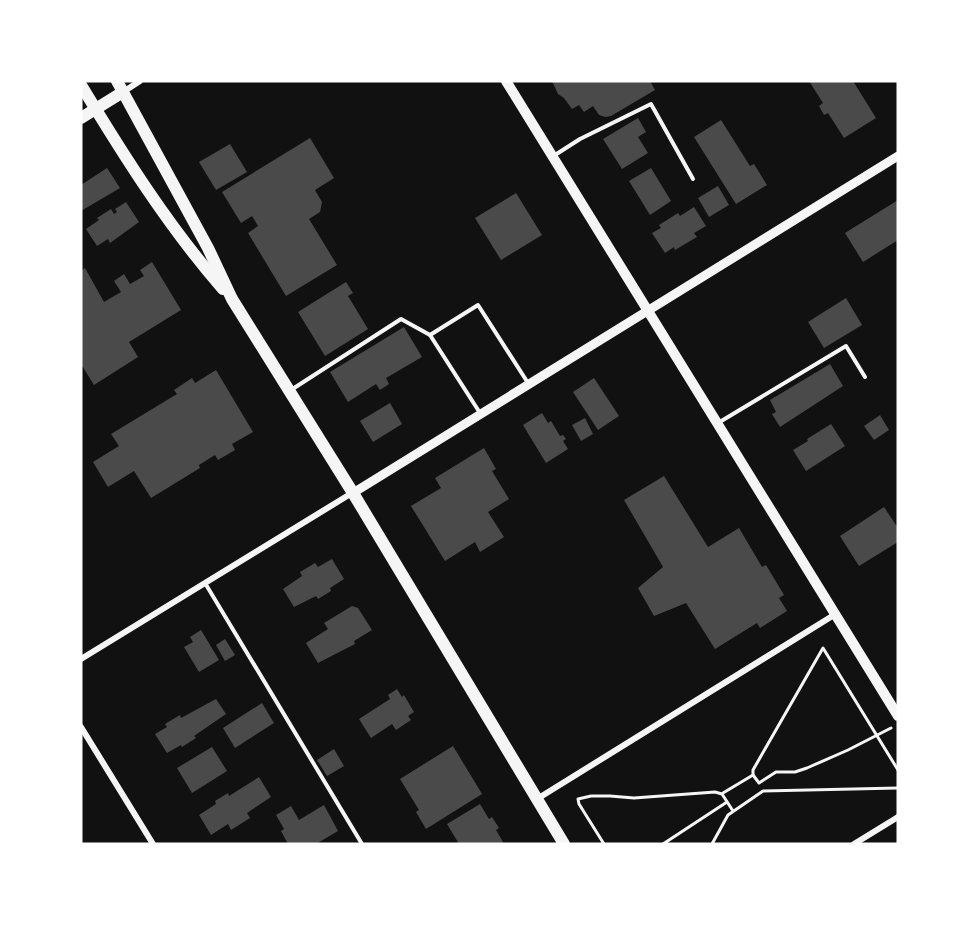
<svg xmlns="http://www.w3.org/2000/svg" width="979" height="925" font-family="'Titillium Web',sans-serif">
	<rect width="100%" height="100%" fill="#111"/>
	<!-- building -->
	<g fill="#4a4a4a">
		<path d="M552 81H650L655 90 611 116 605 117 599 115 593 106 584 112 579 105 572 109 564 98 558 94Z"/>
		<path d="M809 81H853L876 118 844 138 828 113 824 115 819 106 823 103Z"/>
		<path d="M638 118 646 132 638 137 648 153 622 169 603 139Z"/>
		<path d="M721 120 750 166 754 164 767 185 736 204 694 137Z"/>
		<path d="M310 138 334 178 315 190 322 202 320 212 309 219 337 265 286 296 248 233 258 226 252 216 241 223 222 192Z"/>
		<path d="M230 144 247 172 216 190 199 162Z"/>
		<path d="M107 168 120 188 81 211V185Z"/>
		<path d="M651 168 671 201 650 215 629 181Z"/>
		<path d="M718 186 729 205 709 217 698 198Z"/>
		<path d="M516 193 542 235 501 260 475 218Z"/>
		<path d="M898 200V240L863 262 845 233Z"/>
		<path d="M126 202 139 222 110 243 108 239 97 246 86 229 99 220 97 218 111 209 114 214 117 212 115 209Z"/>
		<path d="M694 207 706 226 694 233 697 237 675 250 674 247 665 253 652 233 661 228 659 225 678 213 680 216Z"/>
		<path d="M152 262 181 310 129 342 138 357 94 385 81 364V271L85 268 104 302 121 292 114 281 124 274 130 284 144 276 140 270Z"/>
		<path d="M346 282 353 293 348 296 368 329 325 356 298 312Z"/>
		<path d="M846 298 862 325 824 348 808 322Z"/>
		<path d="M404 327 422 357 386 378 389 384 380 390 376 384 348 402 330 372Z"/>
		<path d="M830 364 843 386 780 427 772 414 776 412 770 400Z"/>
		<path d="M216 370 253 432 232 444 235 450 218 460 215 455 199 465 200 468 151 498 134 471 108 487 93 462 119 446 111 434 177 394 174 390 192 378 195 383Z"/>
		<path d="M594 378 619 416 598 430 573 392Z"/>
		<path d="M390 403 402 424 373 442 360 421Z"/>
		<path d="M542 413 548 423 551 421 560 436 563 435 566 439 563 441 568 449 546 463 523 425Z"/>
		<path d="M880 415 889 430 874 440 864 426Z"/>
		<path d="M585 418 593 434 581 441 572 425Z"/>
		<path d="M831 424 845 446 806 471 793 450 808 441 807 439Z"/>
		<path d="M484 448 496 469 492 471 509 499 488 512 504 537 480 552 475 542 445 561 411 506 441 488 435 478Z"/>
		<path d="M664 476 708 547 739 528 762 567 766 565 784 595 779 598 787 611 760 628 757 623 715 649 686 603 654 616 638 588 663 567 624 500Z"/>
		<path d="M884 507 898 528V542L859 566 840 536Z"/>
		<path d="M332 559 344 579 330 588 331 591 318 599 316 596 294 607 283 589 302 576 300 572 315 563 318 567Z"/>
		<path d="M352 606 358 608 372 630 354 641 355 644 318 663 306 643 328 629 324 623Z"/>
		<path d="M201 630 219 660 199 672 184 647 193 642 190 637Z"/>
		<path d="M225 639 235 655 225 661 216 645Z"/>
		<path d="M397 689 402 697 404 695 414 712 408 716 411 720 396 730 392 724 371 738 359 719 390 699 388 695Z"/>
		<path d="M216 699 226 714 194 736 196 738 182 747 181 745 167 753 155 734 167 727 165 724 180 715 181 718Z"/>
		<path d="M262 703 274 723 235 748 223 728Z"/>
		<path d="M453 746 482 794 426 829 416 812 419 810 400 779Z"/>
		<path d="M212 747 227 771 192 793 177 768Z"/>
		<path d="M334 749 344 766 327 776 317 760Z"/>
		<path d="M259 777 271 797 247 813 250 818 231 830 228 824 211 835 199 815 216 804 215 801 228 793 229 796Z"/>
		<path d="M480 804 489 819 492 817 499 828 496 830 503 842 500 844H459L447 824Z"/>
		<path d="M324 805 338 831 316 844H288L281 831 284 829 276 815 291 806 299 820Z"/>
	</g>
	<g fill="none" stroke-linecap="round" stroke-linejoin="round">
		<!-- path -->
		<g stroke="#f5f5f5" stroke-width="3">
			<path d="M753 775V770L823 648 898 770"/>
			<path d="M723 793 753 775 759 783 776 772H795L807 768 848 750 891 728"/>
			<path d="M604 844 579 804 578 799 591 796H610L634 798 715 792 722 794 733 811"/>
			<path d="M663 844 727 802"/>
			<path d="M712 844 728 815 763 791 898 788"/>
		</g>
		<!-- service -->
		<g stroke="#f5f5f5" stroke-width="4">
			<path d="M555 155 580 139 651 104 693 179"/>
			<path d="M291 390 401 319 430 335"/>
			<path d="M480 413 430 335 478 305 528 383"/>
			<path d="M718 423 846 346 865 377"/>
			<path d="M205 583 362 844"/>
		</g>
		<!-- minor -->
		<g stroke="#f5f5f5" stroke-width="6">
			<path d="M123 92 140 81"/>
			<path d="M81 659 352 493"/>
			<path d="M81 727 153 844"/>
			<path d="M537 799 834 615"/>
			<path d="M854 844 898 817"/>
		</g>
		<!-- tertiary -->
		<path stroke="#f5f5f5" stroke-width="9" d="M353 493 898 156"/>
		<!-- secondary -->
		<path stroke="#f5f5f5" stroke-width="10" d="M506 81 898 716"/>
		<!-- primary -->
		<g stroke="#f5f5f5" stroke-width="12">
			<path d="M117 81 208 248 232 299 353 493 564 844"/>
			<path d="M81 85C124 156 168 226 223 289"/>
			<path d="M81 118 123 92"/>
		</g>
	</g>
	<!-- border -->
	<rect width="979" height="925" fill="none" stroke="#ffffff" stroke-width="165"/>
</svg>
